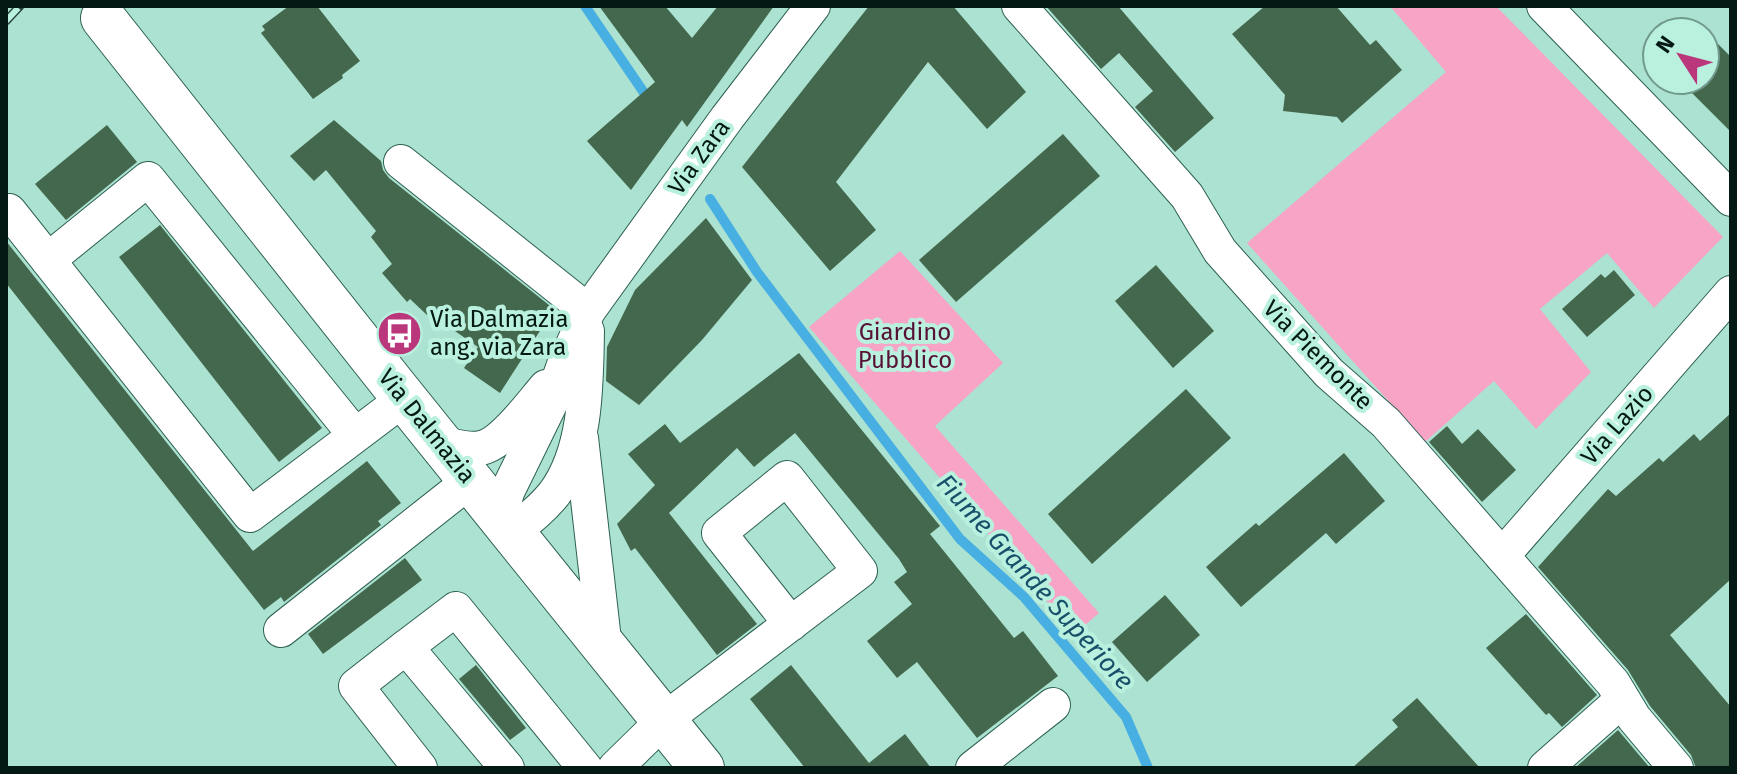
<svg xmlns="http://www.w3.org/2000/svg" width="1737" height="774" font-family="'Fira Sans',sans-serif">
	<rect width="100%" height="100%" fill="#ace2d1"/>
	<!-- green -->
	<g fill="#f7a4c7">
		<path d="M1390 6H1496L1723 237 1654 308 1607 253 1540 309 1591 372 1536 429 1494 381 1425 442 1247 243 1446 72Z"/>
		<path d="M900 251 1003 363 935 426 1099 613 1075 634 809 327Z"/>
	</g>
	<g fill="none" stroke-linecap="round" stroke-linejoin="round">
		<!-- stream -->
		<g stroke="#47afe1" stroke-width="10">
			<path d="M585 6 651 103"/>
			<path d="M710 199 757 272 960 539 1024 597 1126 717 1148 768"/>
		</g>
	</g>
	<!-- building -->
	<g fill="#43684d">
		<path d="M289 6H317L360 61 342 75 343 78 313 99 261 33 265 30 262 26Z"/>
		<path d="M599 6H665L692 38 718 6H774L687 127 682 120 631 190 587 141 655 82Z"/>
		<path d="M869 6H953L1026 92 987 129 928 62 836 182 876 230 830 271 742 167Z"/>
		<path d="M1046 6H1118L1214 118 1175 152 1135 107 1153 91 1119 53 1101 69Z"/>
		<path d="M1265 6H1336L1370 45 1376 40 1402 70 1342 123 1337 117 1283 111 1285 95 1232 34Z"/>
		<path d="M1699 25 1731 57V132L1679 80H1705V32H1693Z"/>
		<path d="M334 120 381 161 383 170 389 178 554 309 500 393 464 368 478 347 429 313 427 315 410 299 407 302 382 273 392 264 371 237 376 231 326 170 314 181 290 156Z"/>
		<path d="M107 125 137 162 66 220 35 184Z"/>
		<path d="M1063 134 1100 176 956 302 919 260Z"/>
		<path d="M706 218 752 280 702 340 639 405 606 381 607 347 635 290Z"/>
		<path d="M160 225 322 428 279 462 119 257Z"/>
		<path d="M6 241 253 551 367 461 401 503 378 521 381 525 284 602 281 597 264 610 6 283Z"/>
		<path d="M1156 265 1214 331 1173 368 1115 301Z"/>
		<path d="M1614 270 1635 295 1587 337 1562 309 1601 274 1605 278Z"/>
		<path d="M799 353 940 526 930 534 1014 638 1023 631 1058 676 977 738 917 662 897 678 867 641 912 604 894 582 907 572 899 559 795 433 754 467 737 448 669 513 757 624 717 655 635 548 631 551 617 524 655 485 628 454 665 424 680 443Z"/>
		<path d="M1186 389 1231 438 1092 564 1048 514Z"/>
		<path d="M1731 413V579L1670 635 1731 707V768H1696L1691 755 1650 706 1628 670 1538 567 1608 489 1616 496 1659 458 1663 462 1694 434 1700 441Z"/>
		<path d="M1447 426 1462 444 1478 429 1516 470 1482 502 1429 442Z"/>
		<path d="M1344 453 1385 501 1336 544 1326 533 1241 607 1206 567 1256 523 1259 526Z"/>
		<path d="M405 558 422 580 323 654 308 634Z"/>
		<path d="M1165 595 1200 635 1147 682 1112 642Z"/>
		<path d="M1526 614 1597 695 1562 727 1549 713 1546 715 1486 648Z"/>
		<path d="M476 665 526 728 510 740 459 679Z"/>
		<path d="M791 665 869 763 905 734 931 768H805L750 699Z"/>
		<path d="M1417 698 1480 768H1352L1398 727 1392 720Z"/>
		<path d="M1618 730 1650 768H1575Z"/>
	</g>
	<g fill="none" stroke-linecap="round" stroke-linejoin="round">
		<defs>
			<g id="minor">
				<path d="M1019 6 1187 196 1220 251 1329 373 1386 423 1613 683 1634 718 1676 768"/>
				<path d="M1544 6 1731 199"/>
				<path d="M401 162 588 311"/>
				<path d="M9 211 250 515 405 398"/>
				<path d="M48 260 148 179 355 435"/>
				<path d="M581 438 605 649"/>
				<path d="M443 444C455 446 468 451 481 448 503 444 531 404 546 387"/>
				<path d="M501 518 507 492 551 402 564 365 588 311 727 118 813 6"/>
				<path d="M512 532C527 521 542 509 554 494 587 450 586 384 587 331"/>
				<path d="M1502 556 1731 293"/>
				<path d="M281 630 471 480"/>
				<path d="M406 647 356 686 420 768"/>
				<path d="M507 768 406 647 456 609 585 768"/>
				<path d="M615 768 664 720 860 571 787 478 719 533 791 624"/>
				<path d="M973 768 1053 705"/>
				<path d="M1545 768 1622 700"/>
			</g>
			<path id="major" d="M103 18 392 383 702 768"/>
		</defs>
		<!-- minor casing -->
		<use href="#minor" stroke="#2c6051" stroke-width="36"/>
		<!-- major casing -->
		<use href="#major" stroke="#2c6051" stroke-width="46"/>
		<!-- minor -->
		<use href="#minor" stroke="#fff" stroke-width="34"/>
		<!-- major -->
		<use href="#major" stroke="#fff" stroke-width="44"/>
		<defs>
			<path id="rail" d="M6 21 20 6"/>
		</defs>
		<!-- rail casing -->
		<use href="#rail" stroke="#27433b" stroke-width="9"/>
		<!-- rail -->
		<use href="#rail" stroke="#b9f0de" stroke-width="6" stroke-dasharray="18" stroke-linecap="butt"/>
	</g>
	<!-- icons -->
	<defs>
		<symbol id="bus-disc" viewBox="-11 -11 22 22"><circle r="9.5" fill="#bb377c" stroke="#b9f0de"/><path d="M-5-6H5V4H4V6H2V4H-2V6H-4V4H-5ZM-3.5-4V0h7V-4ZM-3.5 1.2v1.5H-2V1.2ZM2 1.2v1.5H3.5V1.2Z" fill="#fff"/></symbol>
	</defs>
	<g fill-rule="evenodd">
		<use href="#bus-disc" x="374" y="308" width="51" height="51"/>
	</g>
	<g text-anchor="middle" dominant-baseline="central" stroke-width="8" stroke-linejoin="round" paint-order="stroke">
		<!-- street labels -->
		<g font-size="24" fill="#041913" stroke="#b9f0de">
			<text transform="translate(699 157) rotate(-54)">Via Zara</text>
			<text transform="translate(1318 355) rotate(45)">Via Piemonte</text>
			<text transform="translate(1617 425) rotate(-49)">Via Lazio</text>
			<text transform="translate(427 426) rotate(51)">Via Dalmazia</text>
		</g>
		<!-- poi labels -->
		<g font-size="24" fill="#041913" stroke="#b9f0de" text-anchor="start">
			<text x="430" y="319">Via Dalmazia<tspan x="430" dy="28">ang. via Zara</tspan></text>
		</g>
		<!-- park labels -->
		<g font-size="24" fill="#561135" stroke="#b9f0de">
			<text x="905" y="332">Giardino<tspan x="905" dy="28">Pubblico</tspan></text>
		</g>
		<!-- water labels -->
		<g font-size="26" font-style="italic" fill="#18506a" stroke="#b9f0de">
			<text transform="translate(1035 582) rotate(48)">Fiume Grande Superiore</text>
		</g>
	</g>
	<!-- border -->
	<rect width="1737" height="774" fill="none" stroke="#041913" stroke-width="16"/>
	<!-- north arrow -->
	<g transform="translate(1681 56) rotate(306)"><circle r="38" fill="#b9f0de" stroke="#719a8d" stroke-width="2"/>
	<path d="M0-6L14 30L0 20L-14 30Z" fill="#bb377c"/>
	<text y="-12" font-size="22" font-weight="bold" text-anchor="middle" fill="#041913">N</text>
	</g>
</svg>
